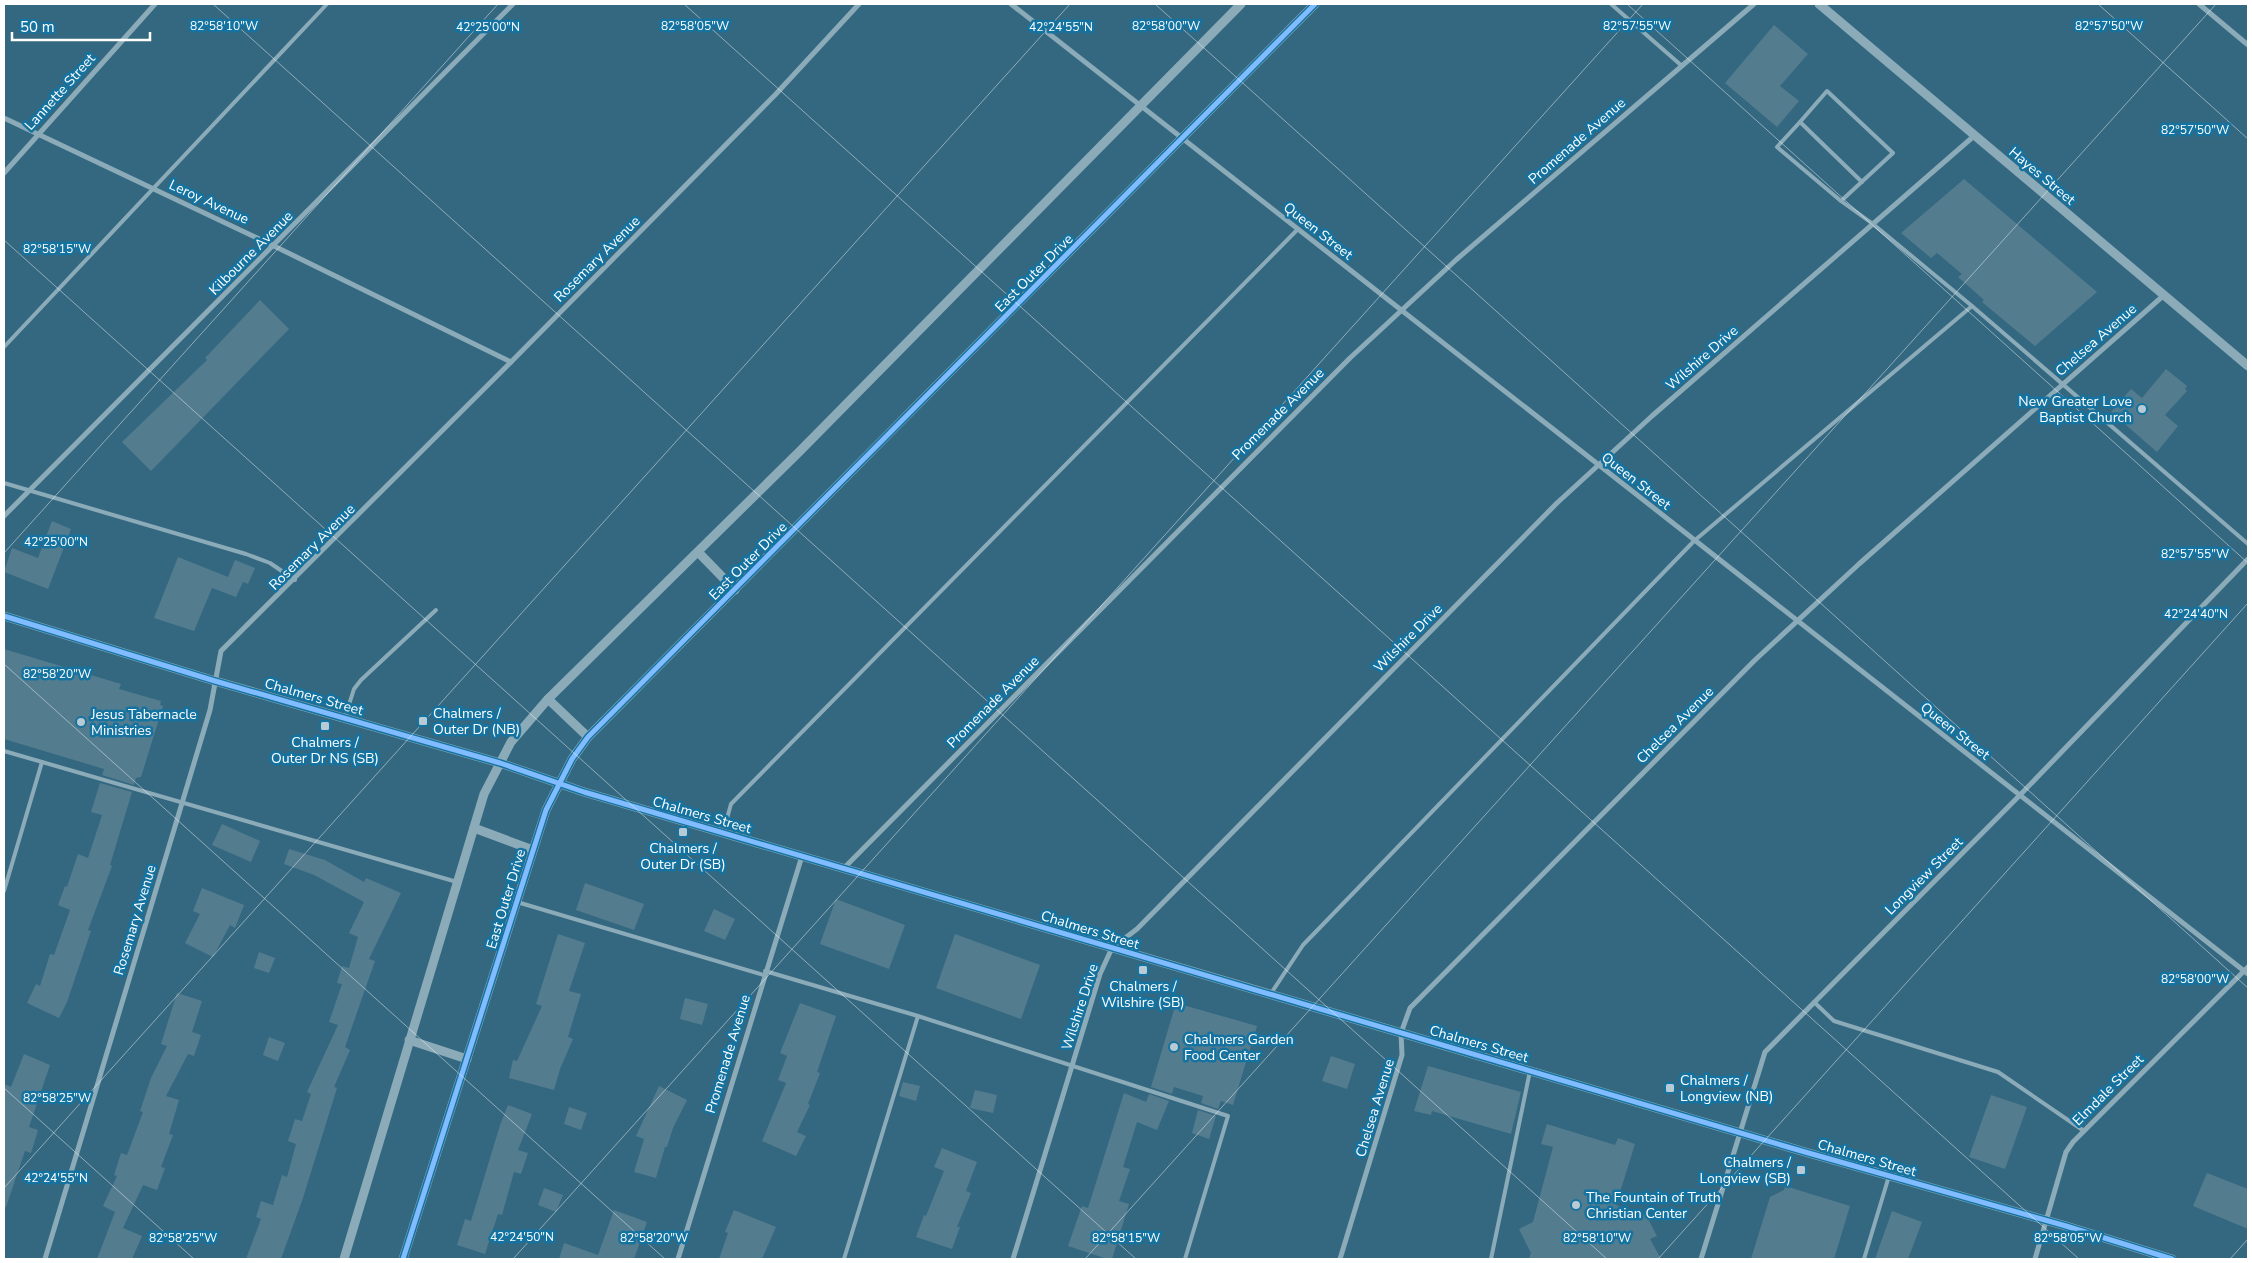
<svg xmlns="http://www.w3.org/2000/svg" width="2252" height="1263" font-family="'Nunito Sans',sans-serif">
	<rect width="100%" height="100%" fill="#346880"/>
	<!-- building -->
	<g fill="#537c8f">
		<path d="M1774 25 1808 54 1780 86 1799 101 1777 127 1725 83Z"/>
		<path d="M1964 179 2097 292 2035 346 1982 302 1984 300 1958 277 1962 274 1937 253 1931 258 1901 233Z"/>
		<path d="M260 300 289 329 151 471 122 442 207 360 205 358Z"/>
		<path d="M2166 369 2187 386 2185 389 2187 391 2165 415 2178 426 2157 452 2111 412 2131 389 2142 398Z"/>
		<path d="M52 521 71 529 48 589 4 572 12 548 38 558Z"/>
		<path d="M178 557 228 577 235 560 255 568 248 584 243 582 236 597 212 588 194 631 154 618Z"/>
		<path d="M4 649 121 684 119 689 161 701 160 705 163 706 141 777 136 778 134 785 102 775 104 769 4 739Z"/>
		<path d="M100 783 132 792 110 865 112 866 88 930 91 931 67 1002 59 1018 27 1003 36 984 40 986 50 954 54 955 70 910 58 905 65 886 67 887 78 854 88 858 102 815 91 812Z"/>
		<path d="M222 824 260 841 251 862 212 845Z"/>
		<path d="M289 849 325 860 364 882 366 878 401 893 369 959 375 961 345 1047 350 1050 334 1087 337 1088 303 1198 281 1259H246L261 1219 256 1217 261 1201 273 1205 282 1175 287 1177 296 1144 288 1141 295 1119 302 1121 311 1094 307 1092 338 1025 329 1022 342 984 337 983 342 966 349 968 358 937 349 933 364 902 314 875 284 864Z"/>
		<path d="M585 883 644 904 634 930 576 910Z"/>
		<path d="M202 888 244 905 235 928 230 925 213 957 185 943 200 914 193 911Z"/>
		<path d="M836 899 905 925 889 969 820 944Z"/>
		<path d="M714 909 735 919 725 940 704 931Z"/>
		<path d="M558 934 585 943 569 991 581 994 568 1037 573 1039 560 1069 554 1090 509 1078 513 1060 517 1061 542 1006 536 1004Z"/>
		<path d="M955 934 1040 965 1021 1019 936 988Z"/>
		<path d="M259 952 275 958 269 973 254 968Z"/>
		<path d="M177 993 202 1001 192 1032 201 1035 194 1056 188 1054 166 1096 179 1100 169 1134 173 1135 161 1167 165 1168 157 1190 143 1185 123 1228 142 1236 132 1259H97L115 1212 103 1206 117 1176 114 1175 121 1153 127 1155 143 1112 140 1111 151 1078 167 1046 161 1044Z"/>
		<path d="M685 998 708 1004 702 1025 680 1019Z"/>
		<path d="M800 1003 836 1016 817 1072 820 1073 808 1104 810 1105 797 1132 806 1136 796 1156 762 1141 786 1083 778 1080 787 1056 780 1053Z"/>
		<path d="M1176 1003 1257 1026 1233 1105 1221 1101 1218 1109 1201 1103 1203 1096 1174 1087 1172 1094 1151 1087Z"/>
		<path d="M269 1037 285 1043 278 1061 263 1055Z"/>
		<path d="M24 1054 50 1065 29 1127 38 1130 31 1153 25 1151 6 1207H4V1084L11 1087Z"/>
		<path d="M1331 1056 1355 1064 1347 1089 1322 1081Z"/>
		<path d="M1428 1066 1521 1092 1511 1134 1432 1111 1431 1115 1414 1111Z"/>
		<path d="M903 1082 920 1086 916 1101 899 1096Z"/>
		<path d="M659 1086 687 1100 673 1128 667 1147H665L656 1178 634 1172 644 1139 636 1136Z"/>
		<path d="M975 1090 997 1095 993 1113 970 1108Z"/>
		<path d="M1124 1093 1146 1102 1149 1094 1169 1101 1157 1130 1137 1122 1123 1167 1130 1169 1119 1201 1129 1204 1112 1259H1107L1068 1246 1082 1206 1088 1208Z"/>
		<path d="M1991 1095 2027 1107 2005 1169 1969 1157Z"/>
		<path d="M508 1105 532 1114 518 1150 528 1153 521 1174 514 1172 502 1215 498 1214 485 1254 457 1245 465 1219 471 1221 500 1125Z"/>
		<path d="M569 1107 587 1113 581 1130 564 1124Z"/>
		<path d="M1198 1110 1216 1116 1209 1139 1192 1133Z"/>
		<path d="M1547 1124 1615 1145 1618 1138 1635 1144 1616 1205 1646 1215 1657 1236 1650 1239 1661 1259H1529L1531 1253 1519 1229 1533 1222 1553 1147 1541 1144Z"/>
		<path d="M942 1148 977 1162 966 1191 971 1193 957 1227H960L952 1249 916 1237 924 1215 926 1216 944 1171 934 1167Z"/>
		<path d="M2207 1173 2248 1189V1229L2193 1206Z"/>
		<path d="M1785 1186 1850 1206 1834 1259H1751L1770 1197 1784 1190Z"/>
		<path d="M544 1188 563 1195 556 1212 538 1205Z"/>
		<path d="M614 1210 647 1222 634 1259H559L564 1243 598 1255Z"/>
		<path d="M734 1210 776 1227 762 1259H719L728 1233 725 1232Z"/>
		<path d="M1892 1211 1922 1222 1908 1259H1875Z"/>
	</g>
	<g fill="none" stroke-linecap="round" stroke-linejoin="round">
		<!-- service -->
		<g stroke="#8cabb9" stroke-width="4">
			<path d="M1611 4 1682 66"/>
			<path d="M1800 122 1777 147 1841 201"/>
			<path d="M1862 182 1800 122 1827 91 1893 153 1841 201 1873 224 1972 306 2248 544"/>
			<path d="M4 347 327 4"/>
			<path d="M4 483 246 554 270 563 295 580"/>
			<path d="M345 717 354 689 361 680 436 610"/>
			<path d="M4 751 457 882"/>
			<path d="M723 833 731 804 1298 229"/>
			<path d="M4 891 42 762"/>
			<path d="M517 902 764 975"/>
			<path d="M765 971 918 1016 1228 1116 1185 1259"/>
			<path d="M1270 995 1303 945 1694 541 1972 306"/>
			<path d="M1814 1002 1834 1021 1998 1072 2084 1131"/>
			<path d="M844 1259 918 1016"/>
			<path d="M1491 1259 1530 1071"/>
			<path d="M1864 1259 1889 1176"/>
		</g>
		<!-- minor -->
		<g stroke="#8cabb9" stroke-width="5">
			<path d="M1011 4 2248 974"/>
			<path d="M2199 4 2248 45"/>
			<path d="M4 118 274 246 511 362"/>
			<path d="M4 173 155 4"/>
			<path d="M4 516 513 4"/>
			<path d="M844 868 1350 358 1457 259 1754 4"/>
			<path d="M45 1259 210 710 221 651 511 362 775 95 859 4"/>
			<path d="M678 1259 802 856"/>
			<path d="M1013 1259 1100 974 1112 948 1137 929 1557 503 1652 416 1974 136"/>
			<path d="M1340 1259 1402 1055 1401 1033 1410 1008 1755 660 1859 564 2163 296"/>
			<path d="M1701 1259 1765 1052 2020 795 2248 559"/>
			<path d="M2035 1259 2066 1152 2073 1142 2248 967"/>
		</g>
		<!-- tertiary -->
		<g stroke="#8cabb9" stroke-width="9">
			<path d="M1819 4 2248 366"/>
			<path d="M698 552 735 590"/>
			<path d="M4 616 215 681 500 763 584 792 686 822 1805 1152 2066 1226 2172 1259"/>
			<path d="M548 699 588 737"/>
			<path d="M474 828 533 850"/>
			<path d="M409 1040 467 1059"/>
			<path d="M344 1259 484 794 511 742 548 699 799 452 1241 4"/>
			<path d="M403 1259 546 810 572 759 588 737 1315 4"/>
		</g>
		<defs>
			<g id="cycleway">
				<path d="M4 616 215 681 500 763 584 792 686 822 1805 1152 2066 1226 2172 1259"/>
				<path d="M403 1259 546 810 572 759 588 737 1315 4"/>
			</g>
		</defs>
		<!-- cycleway casing -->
		<use href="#cycleway" stroke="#1473a0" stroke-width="8"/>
		<!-- cycleway -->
		<use href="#cycleway" stroke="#80bcff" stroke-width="5"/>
	</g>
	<!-- ticks -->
	<path fill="none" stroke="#fff" stroke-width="1" stroke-opacity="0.45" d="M213 4 1607 1259M684 4 2079 1259M1155 4 2248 988M1627 4 2248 563M2098 4 2248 139M4 240 1136 1259M4 553 498 4M4 664 665 1259M4 1088 194 1259M4 1188 1070 4M513 1259 1643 4M1085 1259 2216 4M1658 1259 2248 603M2230 1259 2248 1239"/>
	<!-- markers -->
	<g fill="#b8cad3" stroke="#1473a0" stroke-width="2">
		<circle cx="2142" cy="409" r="5"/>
		<rect x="418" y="716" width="10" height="10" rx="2.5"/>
		<circle cx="81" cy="722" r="5"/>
		<rect x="320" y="721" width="10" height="10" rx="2.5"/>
		<rect x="678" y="827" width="10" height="10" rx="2.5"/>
		<rect x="1138" y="965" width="10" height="10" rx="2.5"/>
		<circle cx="1174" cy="1047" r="5"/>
		<rect x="1665" y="1083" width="10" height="10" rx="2.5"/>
		<rect x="1796" y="1165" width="10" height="10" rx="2.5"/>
		<circle cx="1576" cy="1205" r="5"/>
	</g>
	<g text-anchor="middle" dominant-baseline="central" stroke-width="5" stroke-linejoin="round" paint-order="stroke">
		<!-- street labels -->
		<g font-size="14" fill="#fff" stroke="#1473a0">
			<text transform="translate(60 92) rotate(-48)">Lannette Street</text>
			<text transform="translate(1577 141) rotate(-41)">Promenade Avenue</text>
			<text transform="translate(2042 176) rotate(40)">Hayes Street</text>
			<text transform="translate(209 202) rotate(25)">Leroy Avenue</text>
			<text transform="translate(1318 231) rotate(38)">Queen Street</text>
			<text transform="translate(251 253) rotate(-45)">Kilbourne Avenue</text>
			<text transform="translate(597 259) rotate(-45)">Rosemary Avenue</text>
			<text transform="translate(1034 273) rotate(-45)">East Outer Drive</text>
			<text transform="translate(2096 340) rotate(-41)">Chelsea Avenue</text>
			<text transform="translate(1702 358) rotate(-41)">Wilshire Drive</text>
			<text transform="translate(1278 414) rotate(-45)">Promenade Avenue</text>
			<text transform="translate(1636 481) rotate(38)">Queen Street</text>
			<text transform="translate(312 547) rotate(-45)">Rosemary Avenue</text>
			<text transform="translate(748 561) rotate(-45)">East Outer Drive</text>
			<text transform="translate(1408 638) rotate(-45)">Wilshire Drive</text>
			<text transform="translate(314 697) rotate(16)">Chalmers Street</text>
			<text transform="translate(993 702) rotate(-45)">Promenade Avenue</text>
			<text transform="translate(1675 725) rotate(-45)">Chelsea Avenue</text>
			<text transform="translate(1955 731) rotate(38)">Queen Street</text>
			<text transform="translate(702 815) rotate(16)">Chalmers Street</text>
			<text transform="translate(1924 876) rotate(-45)">Longview Street</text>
			<text transform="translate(506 899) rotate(-73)">East Outer Drive</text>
			<text transform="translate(135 920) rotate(-73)">Rosemary Avenue</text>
			<text transform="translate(1090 930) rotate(17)">Chalmers Street</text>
			<text transform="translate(1080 1007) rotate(-72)">Wilshire Drive</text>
			<text transform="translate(1479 1044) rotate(16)">Chalmers Street</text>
			<text transform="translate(728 1054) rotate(-73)">Promenade Avenue</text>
			<text transform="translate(2108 1090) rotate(-45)">Elmdale Street</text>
			<text transform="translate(1375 1108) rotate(-73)">Chelsea Avenue</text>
			<text transform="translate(1867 1158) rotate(16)">Chalmers Street</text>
		</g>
		<!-- poi labels -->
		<g font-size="14" fill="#fff" stroke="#1473a0" text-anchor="start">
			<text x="2132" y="401" text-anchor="end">New Greater Love<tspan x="2132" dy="16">Baptist Church</tspan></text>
			<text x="433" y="713">Chalmers /<tspan x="433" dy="16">Outer Dr (NB)</tspan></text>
			<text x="91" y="714">Jesus Tabernacle<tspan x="91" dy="16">Ministries</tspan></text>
			<text x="325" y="742" text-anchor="middle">Chalmers /<tspan x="325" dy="16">Outer Dr NS (SB)</tspan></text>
			<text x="683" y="848" text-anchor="middle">Chalmers /<tspan x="683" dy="16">Outer Dr (SB)</tspan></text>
			<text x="1143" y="986" text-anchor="middle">Chalmers /<tspan x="1143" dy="16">Wilshire (SB)</tspan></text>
			<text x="1184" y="1039">Chalmers Garden<tspan x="1184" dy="16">Food Center</tspan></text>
			<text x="1680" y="1080">Chalmers /<tspan x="1680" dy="16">Longview (NB)</tspan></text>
			<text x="1791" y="1162" text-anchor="end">Chalmers /<tspan x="1791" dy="16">Longview (SB)</tspan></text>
			<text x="1586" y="1197">The Fountain of Truth<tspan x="1586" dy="16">Christian Center</tspan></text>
		</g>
	</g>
	<g font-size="12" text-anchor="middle" fill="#fff" stroke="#1473a0" stroke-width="5" stroke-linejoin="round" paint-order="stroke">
		<text x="2109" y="30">82°57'50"W</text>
		<text x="224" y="30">82°58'10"W</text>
		<text x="695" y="30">82°58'05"W</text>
		<text x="1166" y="30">82°58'00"W</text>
		<text x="1637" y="30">82°57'55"W</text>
		<text x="488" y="31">42°25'00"N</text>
		<text x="1061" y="31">42°24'55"N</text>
		<text x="2195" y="134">82°57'50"W</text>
		<text x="57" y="253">82°58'15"W</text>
		<text x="56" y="546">42°25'00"N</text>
		<text x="2195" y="558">82°57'55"W</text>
		<text x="2196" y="618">42°24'40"N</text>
		<text x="57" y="678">82°58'20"W</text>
		<text x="2195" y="983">82°58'00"W</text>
		<text x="57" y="1102">82°58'25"W</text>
		<text x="56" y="1182">42°24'55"N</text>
		<text x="522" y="1241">42°24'50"N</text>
		<text x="183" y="1242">82°58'25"W</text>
		<text x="654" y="1242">82°58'20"W</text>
		<text x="1126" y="1242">82°58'15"W</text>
		<text x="1597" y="1242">82°58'10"W</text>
		<text x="2068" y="1242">82°58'05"W</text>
	</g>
	<!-- border -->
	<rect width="2252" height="1263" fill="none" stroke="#ffffff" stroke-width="10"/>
	<!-- scale -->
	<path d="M12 32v8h138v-8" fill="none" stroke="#ffffff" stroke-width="2.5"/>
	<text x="20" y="32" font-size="15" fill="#ffffff" stroke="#1473a0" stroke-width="4" paint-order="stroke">50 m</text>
</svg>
